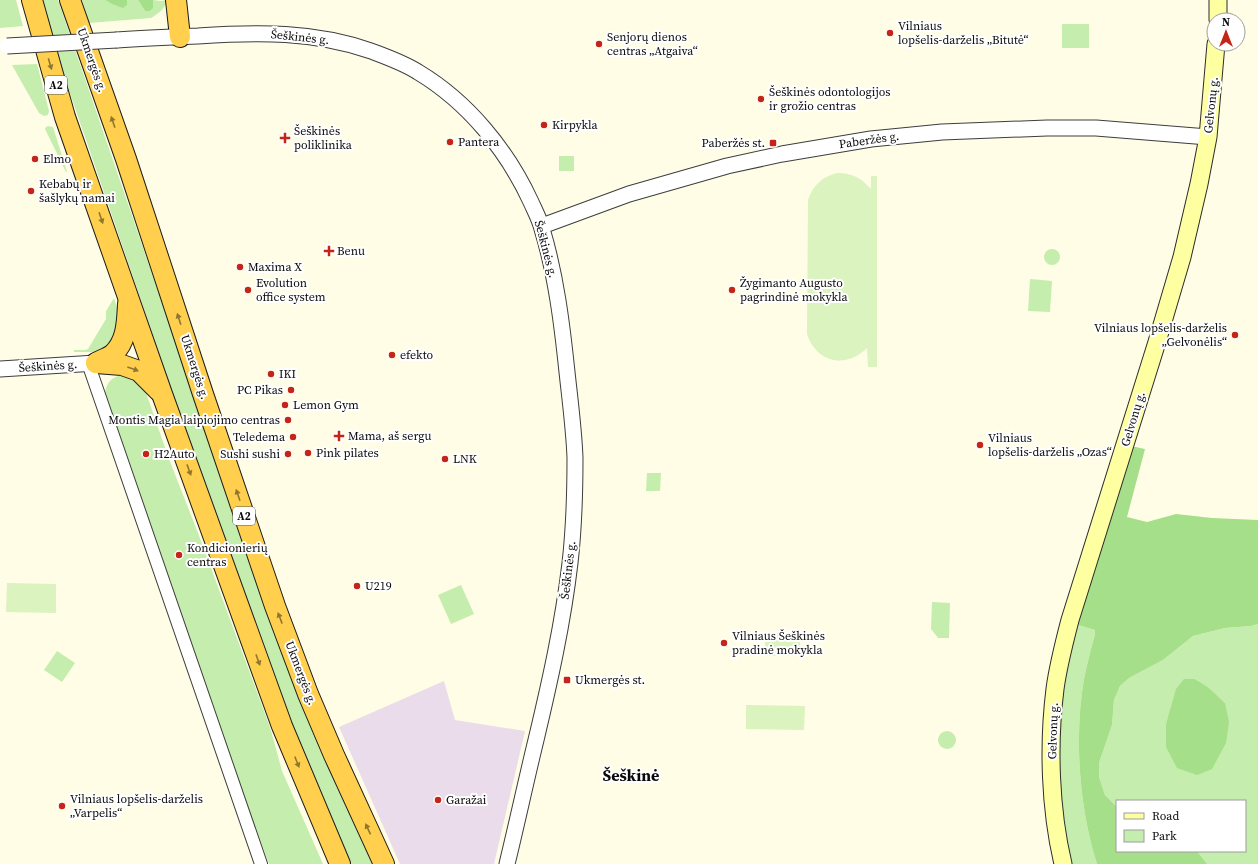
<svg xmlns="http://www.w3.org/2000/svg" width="1258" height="864" font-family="'Source Serif 4',serif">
	<rect width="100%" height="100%" fill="#fffde6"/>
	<!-- industrial -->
	<path fill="#eadcea" d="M444 681 455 720 525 731 494 864H400L339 727Z"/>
	<!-- green -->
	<g fill="#c5edad" fill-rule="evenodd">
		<path d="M0 0H16L23 26 0 28Z"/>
		<path d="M38 0H58L196 402 310 722 337 788 372 864H350L300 749 246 606Z"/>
		<path d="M82 0H105L112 4 127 5V0H138L145 11H150L153 3V0L161 1 167 0C165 9 159 13 151 18L89 23Z"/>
		<rect x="1062" y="24" width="27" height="24"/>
		<path d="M37 64 49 111 48 115 44 116 39 113 12 65Z"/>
		<path d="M48 126 53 127 67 172H66L45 129 46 127Z"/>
		<rect x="559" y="156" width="15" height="15"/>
		<circle cx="1052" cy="257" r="8"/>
		<path d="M1030 279 1052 281 1050 312 1028 311Z"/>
		<path d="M114 298 120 317 122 327 107 349 94 352H74V350H85L88 349 106 319V311Z"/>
		<path d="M129 374 143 384 169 459 198 533 270 727 282 771 323 864H269L253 823 104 397C107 379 113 376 129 374Z"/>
		<path d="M647 473H661L660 491H646Z"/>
		<path d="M461 585 474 614 451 624 438 595Z"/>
		<path d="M932 602 950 603 949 638H938L931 629Z"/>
		<path d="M1258 624V864H1207L1197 851H1245V801H1117V807L1105 795 1099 777V763L1112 725 1114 700 1120 686 1129 678 1163 660 1193 636 1225 628 1251 626ZM1195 679 1208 687 1225 703 1166 747V724L1172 707Z"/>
		<path d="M1078 625 1095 630V634C1091 649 1087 664 1084 679 1074 737 1079 807 1097 864H1072C1067 839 1061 814 1059 788 1056 750 1059 704 1067 666 1070 652 1074 638 1078 625Z"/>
		<path d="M57 651 75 663 62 682 44 670Z"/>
		<circle cx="947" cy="740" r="9"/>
	</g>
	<!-- forest -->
	<g fill="#a5df8a">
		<path d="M105 0H127V5L123 8 112 4Z"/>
		<path d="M138 0H153V8L150 11H145Z"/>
		<path d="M1131 446 1145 449 1127 517 1147 522 1176 514 1212 518 1258 520V624L1251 626 1225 628 1193 636 1163 660 1129 678 1120 686 1114 700 1112 725 1099 763V777L1105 795 1117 807V851H1197L1207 864H1097C1079 807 1074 737 1084 679 1087 664 1091 649 1095 634V630L1078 625Z"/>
		<path d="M1184 679H1195L1208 687 1225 703 1229 722 1226 743 1212 769 1197 775 1177 768 1166 747V724L1176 689Z"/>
	</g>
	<!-- pitch -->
	<g fill="#daf3bf">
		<path d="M837 173C853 173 861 178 871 189V176H877V367H868L867 348C845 369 817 363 807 334L808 200C813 185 822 177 837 173Z"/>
		<path d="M7 583 56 584V613L6 612Z"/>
		<rect x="765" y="633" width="35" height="23"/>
		<path d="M746 705 805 706 804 730 746 729Z"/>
	</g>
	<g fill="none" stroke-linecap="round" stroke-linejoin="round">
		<defs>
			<path id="minor" d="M88 363 261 864"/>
			<g id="tertiary">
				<path d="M117 40C144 38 171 37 198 36 258 32 314 31 371 51 387 57 404 63 418 72 468 102 507 150 531 202 535 211 540 220 542 229 556 275 562 324 567 372 570 400 574 430 575 458 575 493 574 528 570 563 563 623 550 681 536 740 526 781 517 823 507 864"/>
				<path d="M542 226 629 194 727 166 782 154 871 139 942 132 1047 128H1096L1208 137"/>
				<path d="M0 369 96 363"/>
			</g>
			<g id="secondary">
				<path d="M1218 20V0"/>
				<path d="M1063 864C1050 809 1048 745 1055 689 1058 666 1064 643 1070 620L1157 342 1182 257 1199 184 1208 137 1216 44"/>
			</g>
			<g id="trunk">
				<path d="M32 0 65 117 162 394 282 726 340 864"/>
				<path d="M70 0 126 159 203 394 275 606 308 694 334 755 384 864"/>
				<path d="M176 0 180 37"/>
				<path d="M96 363C101 360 108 358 113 354 127 341 127 322 128 304"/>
				<path d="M96 363 122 365 139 371 159 391"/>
			</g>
		</defs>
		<!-- minor casing -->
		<use href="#minor" stroke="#3d3d3d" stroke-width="14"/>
		<!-- tertiary casing -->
		<use href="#tertiary" stroke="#3d3d3d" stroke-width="17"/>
		<!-- secondary casing -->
		<use href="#secondary" stroke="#2c2c2c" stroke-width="19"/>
		<!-- trunk casing -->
		<use href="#trunk" stroke="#1b1b1b" stroke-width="22"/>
		<!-- minor -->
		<use href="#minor" stroke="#fff" stroke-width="12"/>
		<!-- tertiary -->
		<use href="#tertiary" stroke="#fff" stroke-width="15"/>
		<!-- secondary -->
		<use href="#secondary" stroke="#fdffa1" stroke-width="17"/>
		<!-- trunk -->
		<use href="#trunk" stroke="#ffcf4d" stroke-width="20"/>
		<defs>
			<path id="tertiary-bridge" d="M7 46 117 40"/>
		</defs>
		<!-- tertiary-bridge casing -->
		<use href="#tertiary-bridge" stroke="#3d3d3d" stroke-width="17" stroke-linecap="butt"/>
		<!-- tertiary-bridge -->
		<use href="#tertiary-bridge" stroke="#fff" stroke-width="15"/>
	</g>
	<!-- one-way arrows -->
	<defs><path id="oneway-solid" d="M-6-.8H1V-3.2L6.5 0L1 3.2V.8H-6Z"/></defs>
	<g fill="#91762f">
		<use href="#oneway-solid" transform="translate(50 64) rotate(74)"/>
		<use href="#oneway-solid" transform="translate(113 122) rotate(-109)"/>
		<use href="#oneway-solid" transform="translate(101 218) rotate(71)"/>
		<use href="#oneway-solid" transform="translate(179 319) rotate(-108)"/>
		<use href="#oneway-solid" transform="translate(133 369) rotate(20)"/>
		<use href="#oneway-solid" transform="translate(189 470) rotate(70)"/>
		<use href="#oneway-solid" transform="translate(238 495) rotate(-109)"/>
		<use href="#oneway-solid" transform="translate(280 618) rotate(-111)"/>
		<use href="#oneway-solid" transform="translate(258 660) rotate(70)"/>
		<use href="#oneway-solid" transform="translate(297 762) rotate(68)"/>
		<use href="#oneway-solid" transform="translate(368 829) rotate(-115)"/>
	</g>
	<!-- markers -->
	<g fill="#c52516" stroke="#fff" stroke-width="1.5">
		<circle cx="890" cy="33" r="4"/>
		<circle cx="599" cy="44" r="4"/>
		<circle cx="761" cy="99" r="4"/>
		<circle cx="544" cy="125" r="4"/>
		<path d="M283 132h4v4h4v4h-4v4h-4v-4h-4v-4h4z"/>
		<circle cx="450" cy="142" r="4"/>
		<rect x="769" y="139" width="8" height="8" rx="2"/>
		<circle cx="35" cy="159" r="4"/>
		<circle cx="31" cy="191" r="4"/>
		<path d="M327 245h4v4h4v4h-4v4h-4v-4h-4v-4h4z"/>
		<circle cx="240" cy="267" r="4"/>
		<circle cx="248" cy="290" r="4"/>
		<circle cx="732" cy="290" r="4"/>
		<circle cx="1235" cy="335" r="4"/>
		<circle cx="392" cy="355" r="4"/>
		<circle cx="271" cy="374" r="4"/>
		<circle cx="291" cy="390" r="4"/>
		<circle cx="285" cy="405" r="4"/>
		<circle cx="288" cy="420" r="4"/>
		<path d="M337 430h4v4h4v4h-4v4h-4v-4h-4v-4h4z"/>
		<circle cx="293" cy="437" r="4"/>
		<circle cx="980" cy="445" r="4"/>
		<circle cx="308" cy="453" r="4"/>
		<circle cx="146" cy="454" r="4"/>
		<circle cx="288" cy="454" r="4"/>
		<circle cx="445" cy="459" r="4"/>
		<circle cx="179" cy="555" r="4"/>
		<circle cx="357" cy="586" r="4"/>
		<circle cx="724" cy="643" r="4"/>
		<rect x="563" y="676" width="8" height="8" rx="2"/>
		<circle cx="438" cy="800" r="4"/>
		<circle cx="62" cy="806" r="4"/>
	</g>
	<g text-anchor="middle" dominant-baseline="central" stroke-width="4" stroke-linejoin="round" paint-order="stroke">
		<!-- shield labels -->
		<g fill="#fff" stroke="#545454" stroke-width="1">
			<rect x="45" y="76" width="22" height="18" rx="3"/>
			<rect x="233" y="507" width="22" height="18" rx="3"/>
		</g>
		<g font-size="11" font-weight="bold" fill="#0a0a0a">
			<text x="56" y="85">A2</text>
			<text x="244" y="516">A2</text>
		</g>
		<!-- poi labels -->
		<g font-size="12" fill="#0a0a0a" stroke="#fff" text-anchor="start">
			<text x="898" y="26">Vilniaus<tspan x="898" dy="14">lopšelis-darželis „Bitutė“</tspan></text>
			<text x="607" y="37">Senjorų dienos<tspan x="607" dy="14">centras „Atgaiva“</tspan></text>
			<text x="769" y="92">Šeškinės odontologijos<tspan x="769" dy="14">ir grožio centras</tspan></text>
			<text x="552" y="125">Kirpykla</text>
			<text x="294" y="131">Šeškinės<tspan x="294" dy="14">poliklinika</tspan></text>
			<text x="458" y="142">Pantera</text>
			<text x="765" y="143" text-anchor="end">Paberžės st.</text>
			<text x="43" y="159">Elmo</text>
			<text x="39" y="184">Kebabų ir<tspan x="39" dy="14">šašlykų namai</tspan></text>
			<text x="337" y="251">Benu</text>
			<text x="248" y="267">Maxima X</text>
			<text x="256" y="283">Evolution<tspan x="256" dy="14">office system</tspan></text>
			<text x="740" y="283">Žygimanto Augusto<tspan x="740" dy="14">pagrindinė mokykla</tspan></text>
			<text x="1227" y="328" text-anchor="end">Vilniaus lopšelis-darželis<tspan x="1227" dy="14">„Gelvonėlis“</tspan></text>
			<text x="400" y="355">efekto</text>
			<text x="279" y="374">IKI</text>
			<text x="283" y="390" text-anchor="end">PC Pikas</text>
			<text x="293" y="405">Lemon Gym</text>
			<text x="280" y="420" text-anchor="end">Montis Magia laipiojimo centras</text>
			<text x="348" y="436">Mama, aš sergu</text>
			<text x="285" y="437" text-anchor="end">Teledema</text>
			<text x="988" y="438">Vilniaus<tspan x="988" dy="14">lopšelis-darželis „Ozas“</tspan></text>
			<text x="316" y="453">Pink pilates</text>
			<text x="154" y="454">H2Auto</text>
			<text x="280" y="454" text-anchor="end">Sushi sushi</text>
			<text x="453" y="459">LNK</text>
			<text x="187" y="548">Kondicionierių<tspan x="187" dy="14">centras</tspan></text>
			<text x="365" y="586">U219</text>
			<text x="732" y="636">Vilniaus Šeškinės<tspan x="732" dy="14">pradinė mokykla</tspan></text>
			<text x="575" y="680">Ukmergės st.</text>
			<text x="70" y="799">Vilniaus lopšelis-darželis<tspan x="70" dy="14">„Varpelis“</tspan></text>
			<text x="446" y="800">Garažai</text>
		</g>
		<!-- street labels -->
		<g font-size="12" fill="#0a0a0a" stroke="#fff">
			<text transform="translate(300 37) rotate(6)">Šeškinės g.</text>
			<text transform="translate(92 60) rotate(71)">Ukmergės g.</text>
			<text transform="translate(1211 105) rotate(-84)">Gelvonų g.</text>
			<text transform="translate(869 140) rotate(-8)">Paberžės g.</text>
			<text transform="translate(546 249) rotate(75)">Šeškinės g.</text>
			<text transform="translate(48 366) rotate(-4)">Šeškinės g.</text>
			<text transform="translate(195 367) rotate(72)">Ukmergės g.</text>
			<text transform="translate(1133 419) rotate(-73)">Gelvonų g.</text>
			<text transform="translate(568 570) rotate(-83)">Šeškinės g.</text>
			<text transform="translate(301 673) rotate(69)">Ukmergės g.</text>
			<text transform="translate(1053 731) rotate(-88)">Gelvonų g.</text>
		</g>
		<!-- district labels -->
		<g font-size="16" font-weight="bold" fill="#0a0a0a" stroke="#fff">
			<text x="631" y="775">Šeškinė</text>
		</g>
	</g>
	<!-- legend -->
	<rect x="1116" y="800" width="130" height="52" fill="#ffffff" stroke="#9d9d9d"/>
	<rect x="1124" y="813" width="20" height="6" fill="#fdffa1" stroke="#9d9d9d"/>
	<text x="1152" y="820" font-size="12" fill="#0a0a0a">Road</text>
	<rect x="1124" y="830" width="20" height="12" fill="#c5edad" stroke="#9d9d9d"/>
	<text x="1152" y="840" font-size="12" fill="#0a0a0a">Park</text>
	<!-- north arrow -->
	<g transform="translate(1226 32)"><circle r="19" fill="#ffffff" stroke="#9d9d9d"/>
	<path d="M0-3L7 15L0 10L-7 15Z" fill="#c52516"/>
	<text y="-6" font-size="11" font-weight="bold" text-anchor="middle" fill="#0a0a0a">N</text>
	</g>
</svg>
